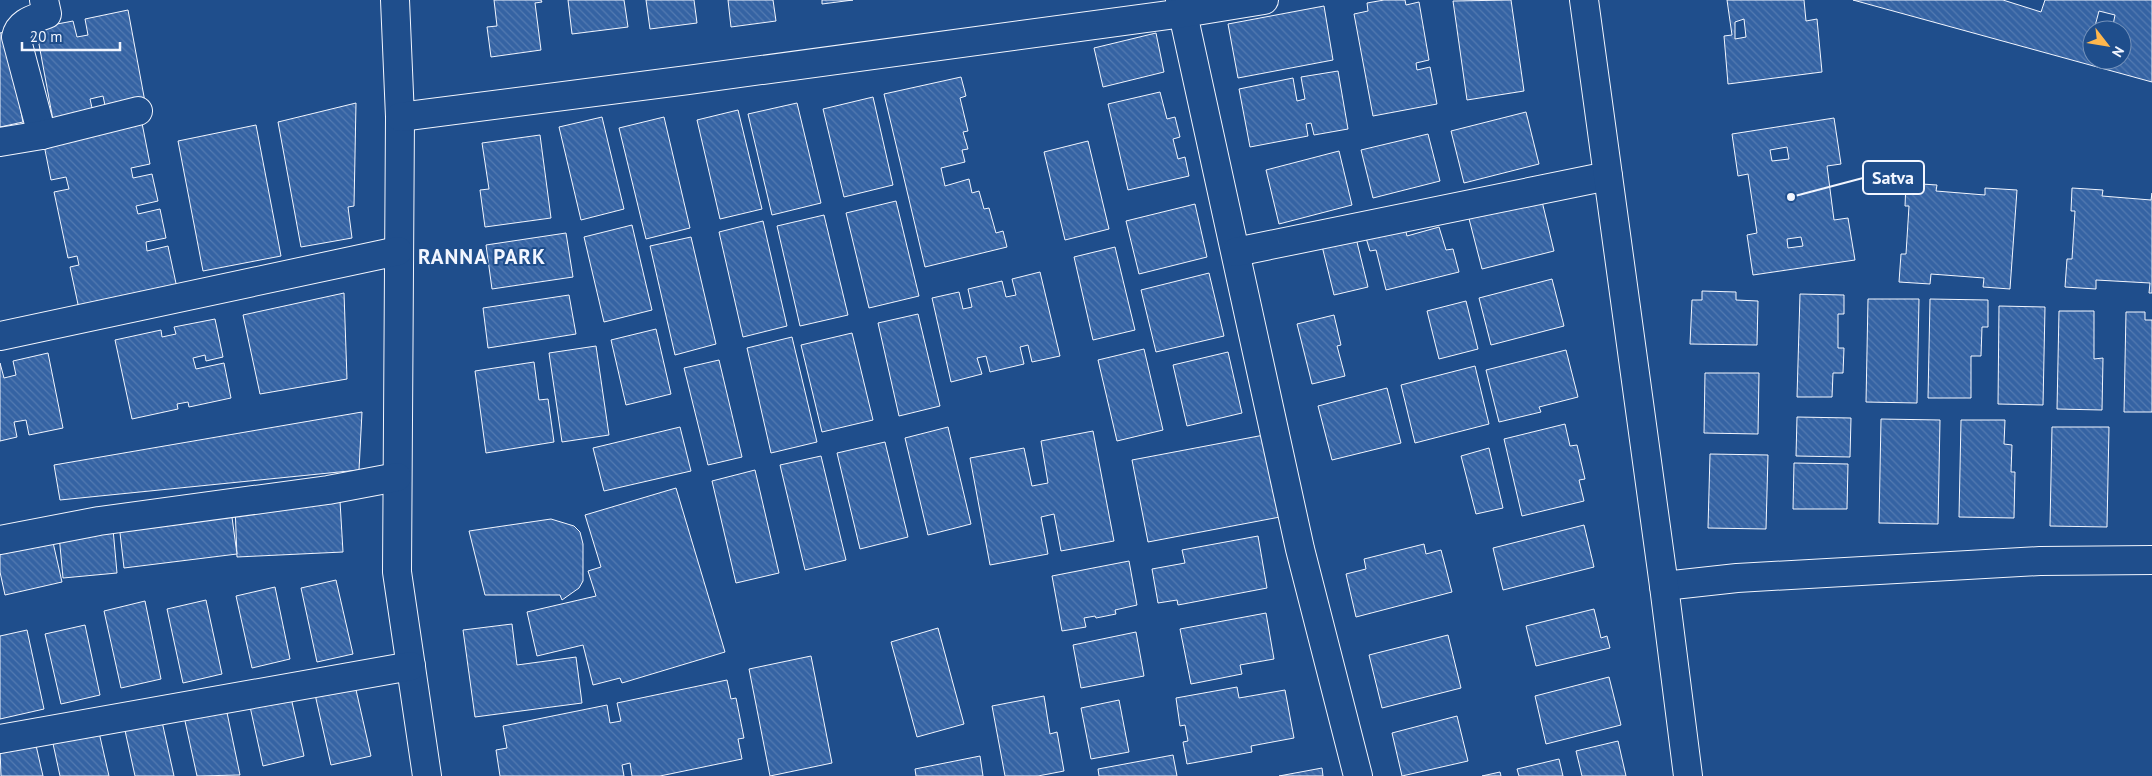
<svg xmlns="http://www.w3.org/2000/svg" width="2152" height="776" font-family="'PT Sans',sans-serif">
	<defs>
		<pattern id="building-back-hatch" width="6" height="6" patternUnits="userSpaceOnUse" patternTransform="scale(1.25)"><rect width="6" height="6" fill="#3563a3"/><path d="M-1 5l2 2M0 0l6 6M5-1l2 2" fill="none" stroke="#537ab1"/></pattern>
	</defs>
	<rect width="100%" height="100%" fill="#1f4e8c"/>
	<!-- building -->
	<g fill="url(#building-back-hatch)" stroke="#f2f6ff" fill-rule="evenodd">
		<path d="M494 0H541L542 2 535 3 541 50 491 57 487 27 497 26Z"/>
		<path d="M568 0H624L628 27 572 34Z"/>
		<path d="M646 0H694L697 23 650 29Z"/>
		<path d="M728 0H773L776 21 731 27Z"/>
		<path d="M822 0H853L822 4Z"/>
		<path d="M1384 0H1405L1406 5 1419 2 1429 60 1416 63 1417 70 1430 67 1437 104 1373 116 1354 14 1368 11 1367 3Z"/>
		<path d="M1511 0 1524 91 1467 100 1453 1Z"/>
		<path d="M1727 0H1804L1806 21 1817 19 1822 72 1728 84 1724 36 1732 35ZM1744 19 1746 37 1735 39V22Z"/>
		<path d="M1853 0H2003L2041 12 2045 0H2152V82ZM2099 11 2115 15 2112 30 2095 26ZM2092 30H2122V60H2092Z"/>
		<path d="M1324 6 1333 60 1238 78 1228 24Z"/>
		<path d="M128 10 145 102 106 110 103 96 90 99 93 112 53 120 36 28 73 21 77 37 88 35 85 19Z"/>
		<path d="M5 32 23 122 0 127V33Z"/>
		<path d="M1156 33 1164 72 1103 87 1094 48Z"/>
		<path d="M1338 71 1348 129 1314 135 1311 123 1306 124 1308 136 1250 147 1239 89 1293 78 1297 101 1305 99 1301 77Z"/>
		<path d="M961 77 966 96 960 98 968 131 963 132 968 149 962 150 965 162 941 168 945 186 969 179 972 193 979 191 984 209 989 208 996 233 1003 231 1007 247 925 267 884 94Z"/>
		<path d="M1160 92 1167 119 1175 117 1180 137 1173 139 1178 159 1185 157 1189 176 1128 190 1108 104Z"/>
		<path d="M873 97 893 185 844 197 823 109Z"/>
		<path d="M356 103 354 206 348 207 352 238 301 247 278 122Z"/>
		<path d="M797 103 821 203 772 215 748 114Z"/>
		<path d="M738 110 762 209 720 219 697 120Z"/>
		<path d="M1526 112 1539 164 1464 183 1451 131Z"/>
		<path d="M602 117 624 209 581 220 559 127Z"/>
		<path d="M664 117 690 228 646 239 619 128Z"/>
		<path d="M141 118 150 164 131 168 133 178 152 174 158 201 136 206 138 214 160 209 166 238 146 242 147 251 168 246 177 288 79 309 70 267 79 265 77 256 68 258 54 192 69 189 66 177 51 180 43 140Z"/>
		<path d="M1834 118 1841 164 1827 166 1834 220 1848 218 1855 260 1753 275 1747 235 1757 233 1748 174 1738 176 1732 134ZM1787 147 1789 159 1772 161 1770 150ZM1801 237 1803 246 1788 248 1787 239Z"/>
		<path d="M256 125 281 256 203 271 178 141Z"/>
		<path d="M1428 134 1440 181 1373 198 1361 150Z"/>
		<path d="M540 135 551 218 485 227 480 190 489 189 482 143Z"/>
		<path d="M1088 141 1109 229 1065 240 1044 152Z"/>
		<path d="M1339 151 1352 205 1279 224 1266 170Z"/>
		<path d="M1906 183 1937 185 1936 191 1985 195V188L2017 190 2010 289 1983 287 1984 278 1931 274 1930 284 1899 282 1901 254H1906L1909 206H1905Z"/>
		<path d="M2072 188 2103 190 2102 196 2151 200 2152 193V293H2149L2150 283 2096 280V289L2065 287 2067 259H2072L2075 211H2071Z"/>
		<path d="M1540 193 1554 251 1482 269 1467 211Z"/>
		<path d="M896 201 919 296 869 308 846 213Z"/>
		<path d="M1195 204 1207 257 1139 274 1126 221Z"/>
		<path d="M824 215 848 315 800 326 777 226Z"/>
		<path d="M763 221 787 326 743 337 719 232Z"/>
		<path d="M632 225 652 310 604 322 584 237Z"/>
		<path d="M1439 227 1446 250 1453 249 1459 272 1386 290 1376 250 1370 251 1366 238 1405 228 1407 236Z"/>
		<path d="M566 233 573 277 492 289 486 245Z"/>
		<path d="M1355 234 1368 287 1334 295 1321 242Z"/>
		<path d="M691 237 716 344 675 355 650 246Z"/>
		<path d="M1115 247 1135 330 1093 340 1074 257Z"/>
		<path d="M1040 272 1060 356 1032 362 1028 345 1020 347 1024 364 990 372 986 356 977 358 982 374 951 382 932 298 959 292 963 309 972 307 968 289 1002 281 1006 297 1016 295 1012 279Z"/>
		<path d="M1209 273 1224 336 1156 352 1141 290Z"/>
		<path d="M1552 279 1564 326 1491 345 1479 298Z"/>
		<path d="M1702 291 1736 292V300L1758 301 1757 345 1690 344 1692 300H1702Z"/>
		<path d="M344 293 347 379 260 394 243 315Z"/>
		<path d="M1800 294 1844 295V314H1838V348H1844L1843 373H1833L1832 397H1797Z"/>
		<path d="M569 295 576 334 488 348 483 308Z"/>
		<path d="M1868 299H1919L1917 403 1866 402Z"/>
		<path d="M1930 299 1988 300V327H1982L1981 356H1971V398H1928Z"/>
		<path d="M1466 301 1478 349 1439 359 1427 311Z"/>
		<path d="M1999 306 2045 307 2043 405 1998 404Z"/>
		<path d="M2059 311H2094V359L2103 358 2102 410 2057 409Z"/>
		<path d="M2126 312H2145V320H2152V412H2124Z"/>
		<path d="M918 314 940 406 899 416 878 323Z"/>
		<path d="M1334 315 1341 345 1337 346 1345 376 1312 384 1297 324Z"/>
		<path d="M215 319 223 357 206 361 205 355 193 358 196 369 224 363 231 398 189 407 188 402 177 404 178 409 132 419 115 340 161 330 162 337 176 334 174 327Z"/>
		<path d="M656 329 671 394 626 405 611 340Z"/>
		<path d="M852 333 873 420 822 432 801 345Z"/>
		<path d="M792 337 817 442 771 453 747 348Z"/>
		<path d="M596 346 609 435 562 442 549 353Z"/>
		<path d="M1144 349 1163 430 1117 441 1098 360Z"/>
		<path d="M1566 350 1578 397 1539 407 1541 412 1499 422 1486 370Z"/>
		<path d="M1228 352 1242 413 1187 426 1173 365Z"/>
		<path d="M48 353 63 428 29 435 26 420 14 422 17 437 0 441V363L4 378 16 375 13 361Z"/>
		<path d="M719 360 742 457 708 465 684 368Z"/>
		<path d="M534 362 539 400 548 399 554 442 486 453 475 371Z"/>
		<path d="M1475 366 1489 424 1415 443 1401 385Z"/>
		<path d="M1705 373H1759L1758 434 1704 433Z"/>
		<path d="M1387 388 1401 443 1332 460 1318 406Z"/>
		<path d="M362 412 359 470 60 500 54 465Z"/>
		<path d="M1797 417 1851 418 1850 457 1796 456Z"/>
		<path d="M1881 419 1940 420 1938 524 1879 523Z"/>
		<path d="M1961 420H2005L2004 444 2012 445 2011 472H2015L2014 518 1959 517Z"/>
		<path d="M1565 424 1570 446 1577 445 1585 479 1579 480 1584 501 1522 516 1504 439Z"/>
		<path d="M680 427 691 471 604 491 593 448Z"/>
		<path d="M948 427 971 524 928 535 905 438Z"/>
		<path d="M2052 427H2109L2107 527 2050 526Z"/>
		<path d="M1093 431 1114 541 1061 551 1054 514 1041 517 1048 554 990 565 970 458 1024 448 1032 486 1048 483 1041 441Z"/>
		<path d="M1264 435 1280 517 1148 542 1132 460Z"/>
		<path d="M885 442 908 537 860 549 837 453Z"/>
		<path d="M1489 448 1503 508 1476 514 1461 456Z"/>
		<path d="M1710 454 1768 455 1766 529 1708 528Z"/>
		<path d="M821 456 846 560 805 570 780 465Z"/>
		<path d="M1794 463 1848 464 1847 509H1793Z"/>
		<path d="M755 470 779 573 736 583 712 481Z"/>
		<path d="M676 488 725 652 622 683 620 678 593 685 583 645 537 656 527 612 596 596 588 571 601 567 585 515Z"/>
		<path d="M340 501 343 552 237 557 235 506Z"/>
		<path d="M231 510 237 554 124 568 119 524Z"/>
		<path d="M551 519 574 526 580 532 583 544V581L579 588 562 600 560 595H485L469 531Z"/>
		<path d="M1584 525 1594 567 1503 590 1493 548Z"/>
		<path d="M113 529 117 573 63 578 59 535Z"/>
		<path d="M1258 536 1267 588 1178 605 1177 600 1158 603 1152 569 1185 563 1182 550Z"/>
		<path d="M52 538 62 582 5 595 0 572V550Z"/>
		<path d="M1424 544 1426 554 1441 550 1452 592 1356 617 1346 574 1366 569 1364 559Z"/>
		<path d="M1129 561 1137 605 1115 610 1116 614 1096 618 1095 616 1084 618 1086 627 1062 631 1052 576Z"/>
		<path d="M336 580 353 654 317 662 301 588Z"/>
		<path d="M275 587 290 659 252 668 236 596Z"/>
		<path d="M206 600 222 674 183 683 167 609Z"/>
		<path d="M145 601 161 679 121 688 104 611Z"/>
		<path d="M1594 609 1601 638 1607 636 1610 648 1536 666 1526 626Z"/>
		<path d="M1266 613 1274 659 1240 665 1242 674 1191 684 1180 629Z"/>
		<path d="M512 624 517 665 576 657 582 703 475 717 463 630Z"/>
		<path d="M85 625 100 695 61 704 45 634Z"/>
		<path d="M938 628 964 724 917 737 891 642Z"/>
		<path d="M27 630 44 709 0 719V636Z"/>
		<path d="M1136 632 1144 676 1081 688 1073 645Z"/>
		<path d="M1448 635 1461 688 1382 708 1369 655Z"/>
		<path d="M811 656 832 763 770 776 749 669Z"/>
		<path d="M1609 677 1621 725 1546 744 1535 696Z"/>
		<path d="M727 680 731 699 736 698 744 738 738 739 742 759 660 776H632L630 763 622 765 624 776H500L496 750 507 748 503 726 607 705 610 723 621 721 617 703Z"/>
		<path d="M354 681 371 756 331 765 314 690Z"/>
		<path d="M1237 687 1239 698 1285 690 1294 738 1251 746 1252 752 1187 764 1183 742 1188 741 1185 725 1180 726 1176 698Z"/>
		<path d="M290 693 304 756 263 766 249 702Z"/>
		<path d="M1044 696 1050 734 1057 732 1064 771 1038 776H1005L992 706Z"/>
		<path d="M1119 700 1129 752 1091 759 1081 708Z"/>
		<path d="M225 703 240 775 197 776 183 712Z"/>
		<path d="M1457 716 1468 761 1402 776 1392 733Z"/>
		<path d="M161 717 174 776H135L124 726Z"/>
		<path d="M98 728 109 776H60L52 739Z"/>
		<path d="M35 741 43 776H1L0 748Z"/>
		<path d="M1618 741 1626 776H1582L1576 751Z"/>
		<path d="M1173 755 1177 776H1099L1098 769Z"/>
		<path d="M980 756 983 776H916L915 769Z"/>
		<path d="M1559 759 1563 776H1519L1517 769Z"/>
		<path d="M1322 768 1323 776H1279Z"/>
		<path d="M1500 772 1501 776H1482Z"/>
	</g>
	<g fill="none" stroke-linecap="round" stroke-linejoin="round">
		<defs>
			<g id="street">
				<path d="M395 0 400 117 397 572 427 776"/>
				<path d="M1180 0 1300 549 1358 776"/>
				<path d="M400 117 688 80 1184 13 1264 0"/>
				<path d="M42 135 16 37C19 22 34 19 47 14L44 0"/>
				<path d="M0 142 42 135 138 111"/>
				<path d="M1236 252 1608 176"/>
				<path d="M0 336 398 251"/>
				<path d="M0 540 99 521 328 490 397 477"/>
				<path d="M1664 586 1737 578 2040 561 2152 560"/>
				<path d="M0 739 411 666"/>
			</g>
			<path id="secondary" d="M1584 0 1664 586 1688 776"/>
		</defs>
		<!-- street casing -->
		<use href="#street" stroke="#f2f6ff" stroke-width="30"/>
		<!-- secondary casing -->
		<use href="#secondary" stroke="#f2f6ff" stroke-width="30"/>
		<!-- street -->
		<use href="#street" stroke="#1f4e8c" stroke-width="28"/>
		<!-- secondary -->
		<use href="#secondary" stroke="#1f4e8c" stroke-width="28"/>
	</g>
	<g text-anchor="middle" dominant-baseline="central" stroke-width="4" stroke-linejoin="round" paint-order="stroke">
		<!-- district labels -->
		<g font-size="21" font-weight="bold" letter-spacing="1" fill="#f2f6ff" stroke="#1f4e8c">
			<text x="482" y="256">RANNA PARK</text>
		</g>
	</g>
	<!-- callouts -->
	<path fill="none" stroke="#f2f6ff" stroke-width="2" d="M1791 197L1863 178"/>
	<circle fill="#f2f6ff" stroke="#1f4e8c" stroke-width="2" cx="1791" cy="197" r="5"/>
	<rect fill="#1f4e8c" stroke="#f2f6ff" stroke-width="2" x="1863" y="161" width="61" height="33" rx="5"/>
	<g font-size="18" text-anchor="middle" font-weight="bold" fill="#f2f6ff">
		<text x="1893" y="184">Satva</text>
	</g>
	<!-- north arrow -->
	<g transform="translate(2107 45) rotate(121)"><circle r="24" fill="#1f4e8c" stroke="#7391ba"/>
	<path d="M0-4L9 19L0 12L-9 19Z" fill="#ffb74d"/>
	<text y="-8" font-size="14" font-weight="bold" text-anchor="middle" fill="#f2f6ff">N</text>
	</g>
	<!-- scale -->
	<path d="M22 42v8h98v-8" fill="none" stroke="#f2f6ff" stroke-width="2.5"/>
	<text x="30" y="42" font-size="15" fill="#f2f6ff" stroke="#1f4e8c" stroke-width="4" paint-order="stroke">20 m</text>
</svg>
